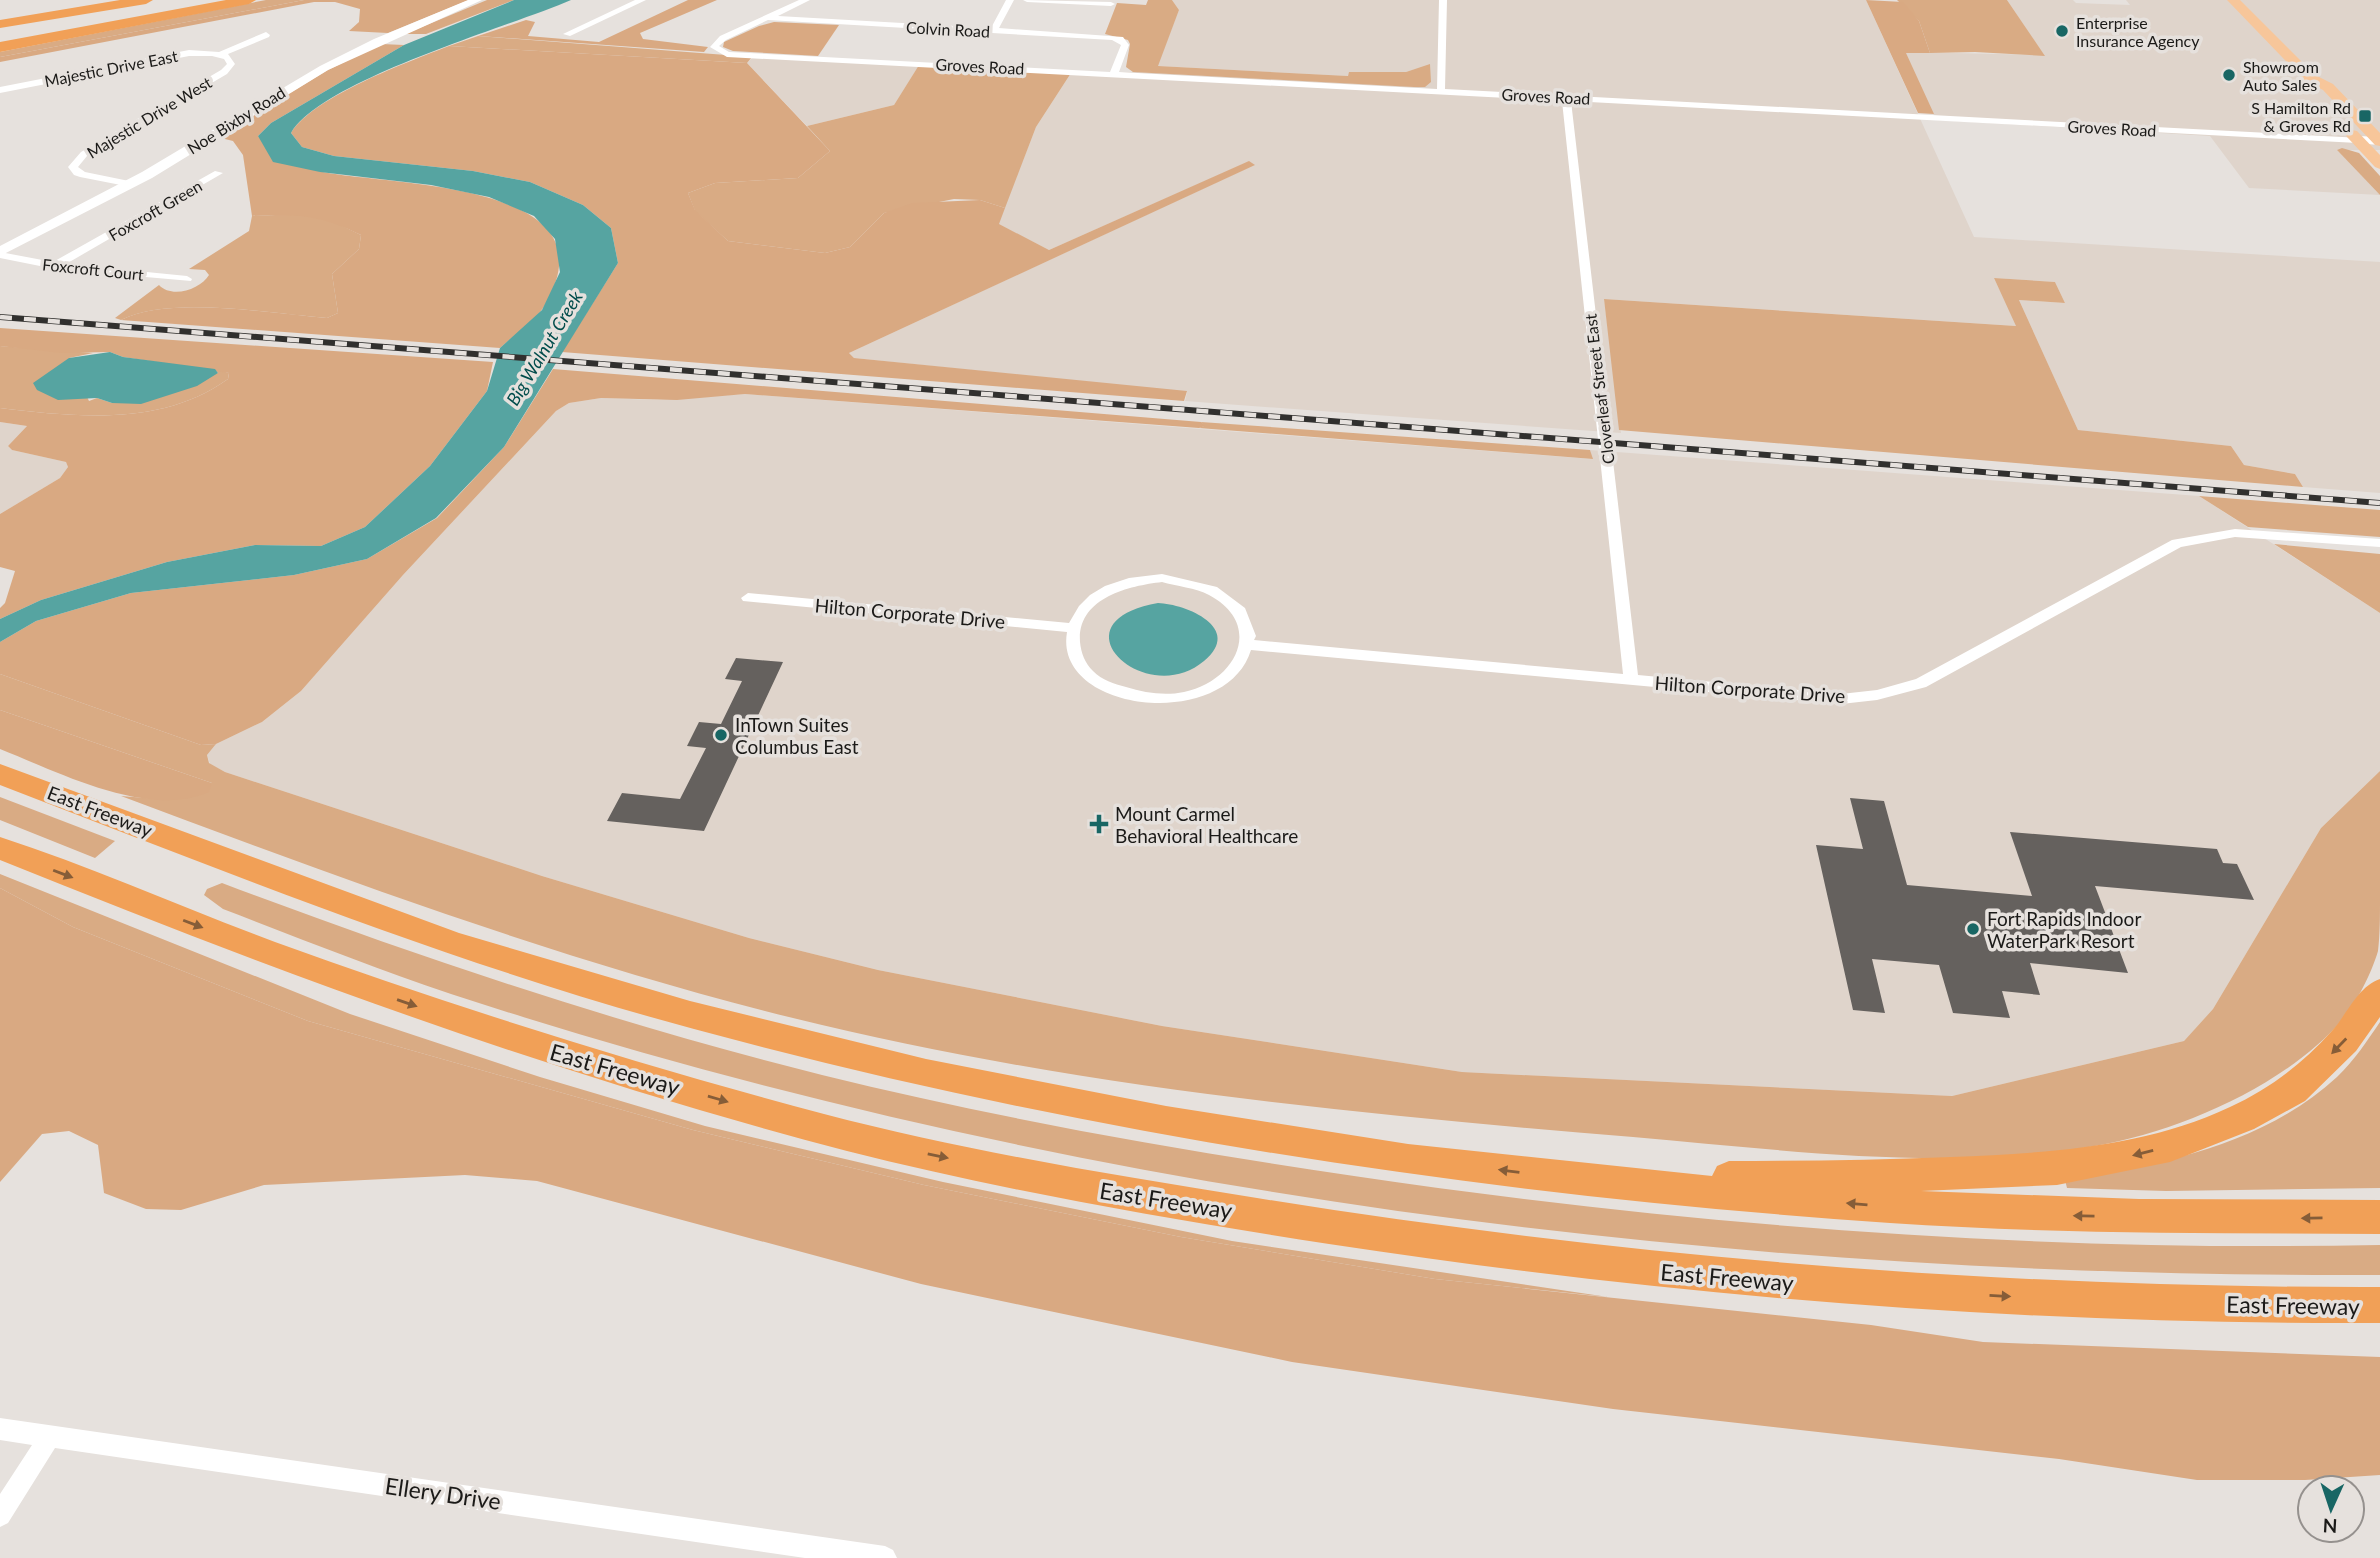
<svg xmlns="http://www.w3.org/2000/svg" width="2380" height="1558" font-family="Lato,sans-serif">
	<rect width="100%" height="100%" fill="#e6e1dd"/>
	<!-- built -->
	<g fill="#dfd4cb">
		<path d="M1172 0H1866L1974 237 2380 262V493L2303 487 2295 474 2244 465 2231 446 2078 430 2019 300 2065 303 2055 282 1994 278 2017 326 1604 299 1621 433 1185 401 1187 392 854 358 849 353 1254 165 1248 162 1049 250 998 224 1036 127 1071 73 1133 72 1425 87 1430 65 1406 72H1350L1348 76 1157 66 1179 10Z"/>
		<path d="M2007 0H2073L2076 3 2130 5 2126 0H2380V150H2337L2380 195 2249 188 2210 136 1936 120 1905 52 2044 55Z"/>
		<path d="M753 57 919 65 894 105 807 126 747 63Z"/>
		<path d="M745 394 1592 459 1590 450 2199 496 2380 613V771L2321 828 2213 1009 2184 1041 1952 1096 1462 1072 1162 1026 878 970 749 938 542 876 225 772 210 764 207 755 216 744 262 722 301 691 403 575 556 411 569 403 601 398 658 400Z"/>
		<path d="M0 422 27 426 8 446 12 450 66 462 68 467 60 478 0 514Z"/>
	</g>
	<!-- green -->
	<g fill="#d9ab84">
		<path d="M266 0H304L0 57V52Z"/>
		<path d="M1148 0H1172L1179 10 1158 66 1348 76 1349 72H1406L1430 64 1431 82 1425 87H1414L1133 72 1126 67 1130 44 1128 40 1105 34 1117 3 1146 5Z"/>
		<path d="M1897 0H2007L2045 56 1975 52 1930 53 1919 21Z"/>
		<path d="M478 36 752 57 747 63 449 46Z"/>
		<path d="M919 65 1071 73 1036 127 1005 208 980 200 954 199 884 213 850 247 825 253 728 241 695 211 688 193 715 183 798 178 830 151 807 126 894 105Z"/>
		<path d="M2342 148 2359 153 2380 176V195L2337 150Z"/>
		<path d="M297 214 330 220 361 235 359 249 332 274 338 313 327 318C272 314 170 295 121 320L115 318 159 285C172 299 201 289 209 275L205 270 189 269 249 231 252 216Z"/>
		<path d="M1994 278 2055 282 2065 303 2019 300 2078 430 2231 446 2244 465 2295 474 2303 487 1619 430 1604 299 2016 326Z"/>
		<path d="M0 346 93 353 69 358 89 401 97 398 112 403 218 373 215 369 229 373 228 379C161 427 77 417 0 408Z"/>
		<path d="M1201 422 1590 450 1593 459 1199 428 1204 426Z"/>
		<path d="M2199 496 2380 510V537L2248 527Z"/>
		<path d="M2274 544 2380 554V613Z"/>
		<path d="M0 674 201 745 216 744 207 755 209 763 225 772 542 876 749 938 878 970 1162 1026 1462 1072 1952 1096 2184 1041 2213 1009 2321 828 2380 771C2380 814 2380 857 2380 899 2380 915 2380 935 2378 951 2372 972 2357 1002 2343 1019 2287 1085 2179 1132 2095 1146 1946 1172 1783 1150 1633 1137 1351 1114 1068 1086 793 1018 563 961 342 879 121 796L158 799 212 783 0 710Z"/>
		<path d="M0 797 115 841 95 858 0 820Z"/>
		<path d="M0 874 350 1014 540 1077 705 1126 943 1182 1232 1241 1608 1297 1435 1279 1181 1237 924 1185 693 1130 308 1021 73 927 0 888Z"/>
		<path d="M222 883C418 957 618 1024 822 1075 997 1118 1176 1150 1354 1176 1693 1226 2037 1252 2380 1245V1275C1730 1278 1070 1197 451 994 374 968 299 938 223 909L204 895 207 889Z"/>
		<path d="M2380 1022V1188L2166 1191 2067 1188 2065 1180C2160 1165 2263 1145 2337 1077 2354 1061 2367 1041 2380 1022Z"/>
	</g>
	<!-- forest -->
	<g fill="#d9a982">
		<path d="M304 0H469L388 33 349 31 359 22 360 9 335 2H314L0 62V57Z"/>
		<path d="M487 0H514L426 34H405Z"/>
		<path d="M688 0H717L640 33 643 39 708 47 704 52 478 36 526 20 535 22 528 36 599 42Z"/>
		<path d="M1866 0 1903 2 1919 21 1930 53H1906L1934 114 1918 113Z"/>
		<path d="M774 22 839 25 818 56 733 51 723 47 724 42 759 26Z"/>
		<path d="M381 44 404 45 271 123 258 136C275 146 305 169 323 172 391 186 622 181 543 308 533 323 513 336 500 348L121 320C169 295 272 314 327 318L338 313 332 274 359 249 361 235C318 214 298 214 252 216L243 155 233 141 217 137 328 70Z"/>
		<path d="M449 46 747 63 830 151 798 178 715 183 688 193 695 210 728 241 825 253 850 247 884 213 913 203 980 200 1005 208 999 224 1049 250 1249 161 1255 165 849 353 854 358 1187 391 1184 401 562 352 618 263 611 228 583 205 530 182 473 171 334 156 302 147 291 133C314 96 408 62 449 46Z"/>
		<path d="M0 328 493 362 487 391 430 466 365 527 321 546 255 545 167 562 41 600 0 619V608L5 603 15 571 0 567V514L60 478 68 467 66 462 12 450 8 446 27 426 0 422V408C77 417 161 427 228 379L229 373 123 357 110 352 62 353 0 346Z"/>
		<path d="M553 369 1201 422 1205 426 1199 428 745 394 677 400 601 398 569 403 556 411 403 575 301 691 262 722 216 744 201 745 0 674V642L36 621 131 593 294 575 367 559 437 518 504 447Z"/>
		<path d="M0 710 212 783 209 792C148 819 58 772 0 749Z"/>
		<path d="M0 888 73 927 308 1021 693 1130 924 1185 1181 1237 1435 1279 1871 1325 1983 1342 2380 1357V1475L2305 1480H2197L2059 1459 1613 1409 1292 1362 921 1284 537 1181 465 1175 264 1185 181 1210 146 1209 104 1193 98 1145 69 1131 42 1134 0 1182Z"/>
	</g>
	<!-- water -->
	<g fill="#56a4a1">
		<path d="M514 0H571C509 27 322 80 291 133L302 147 334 156 473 171 530 182 583 205 611 228 618 263 504 447 436 518 367 559 294 575 131 593 36 621 0 642V619L41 600 167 562 255 545 321 546 365 527 430 466 487 391 500 348 542 310 560 272 555 239 534 216 489 197 431 185 320 172 273 162 258 136 271 123 404 45Z"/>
		<path d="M110 352 123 357 215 369 218 373 197 386 141 404 112 403 97 398 58 400 37 390 33 383 69 358Z"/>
		<path d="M1158 603C1186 604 1244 628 1204 661 1146 710 1050 622 1158 603Z"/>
	</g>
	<!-- building -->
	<g fill="#65615e">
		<path d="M736 658 783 662 704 831 607 821 622 793 680 799 706 748 687 746 699 722 721 724 742 681 725 679Z"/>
		<path d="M1850 798 1884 801 1907 885 2032 896 2010 832 2217 849 2223 863 2237 864 2254 900 2095 886 2128 973 2030 963 2040 995 2002 991 2010 1018 1953 1013 1939 965 1872 959 1885 1013 1853 1010 1816 845 1863 849Z"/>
	</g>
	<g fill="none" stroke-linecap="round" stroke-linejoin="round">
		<!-- street -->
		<g fill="#fff" fill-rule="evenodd">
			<path d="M635 0H646L570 36 563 34Z"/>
			<path d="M799 0H810L778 16 991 28 1006 0H1014L999 28 1123 37 1129 45 1119 72 1437 89 1439 0H1447L1445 89 2361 138V142L2358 143 1571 101 1638 675 1841 694 1877 690 1916 679 2172 540 2235 529 2380 539V547L2235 537 2181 547 1926 687 1877 700 1841 704 1251 650C1226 732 1053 713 1067 632L743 601 741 598 748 593 1069 623 1079 606 1090 595 1105 586 1129 578 1162 574 1217 587 1245 608 1256 636 1254 640 1623 674 1562 101 727 57 710 47 720 36ZM768 20 1112 40 1121 45 1110 72 729 52 719 46 726 40ZM1162 582C1176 586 1196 588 1209 595 1265 625 1236 681 1184 692 1165 696 1145 693 1126 687 1114 684 1102 680 1093 671 1085 663 1081 653 1080 642 1077 598 1128 586 1162 582Z"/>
			<path d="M1023 0 1111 2 1115 4 1111 6 1027 2Z"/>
			<path d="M266 32 270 35 269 37 228 54 235 64 227 74 87 156 78 167 85 172 134 182V186L131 187 80 177 74 175 68 167 81 152 221 70 227 64 224 59 212 56H189L0 93V87L189 50 219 52Z"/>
			<path d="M215 171 223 173 66 264 187 276 192 279 191 281 55 269 0 258V252L53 262Z"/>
			<path d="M0 1418 885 1546 893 1550 897 1558H805L55 1448 8 1523 0 1527V1494L32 1445 0 1440Z"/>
		</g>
		<!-- secondary -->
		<g fill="#fff" fill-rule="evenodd">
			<path d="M468 0H482L328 70 152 178 0 256V246L142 172 320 66 374 39Z"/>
			<path d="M2358 136 2380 137V145L2354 143 2352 140Z"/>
		</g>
		<!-- primary -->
		<g fill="#f7c69a" fill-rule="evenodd">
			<path d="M2227 0H2240L2315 75 2333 84 2380 133V146L2375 145 2323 90 2305 81Z"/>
			<path d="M2352 130 2357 131 2380 155V169L2375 167 2347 137 2345 134Z"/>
		</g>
		<!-- highway -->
		<g fill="#f1a057" fill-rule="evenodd">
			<path d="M120 0H153L146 4 0 28V20Z"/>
			<path d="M226 0H256L249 4 0 52V42Z"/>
			<path d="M0 764 459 933 690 1001 926 1059 1166 1106 1408 1144 1712 1176 1717 1166 1729 1161C1803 1161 1877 1160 1951 1157 2046 1153 2143 1148 2230 1107 2269 1089 2302 1064 2331 1032 2347 1015 2357 987 2380 979V1017L2356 1051 2305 1101 2254 1129 2170 1162 2057 1185 1921 1191 2139 1199 2380 1200V1234C2217 1233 2053 1234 1890 1223 1485 1195 1085 1135 694 1029 456 965 229 873 0 785Z"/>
			<path d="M0 837C93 867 183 908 275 942 455 1007 639 1065 824 1114 966 1151 1112 1175 1257 1198 1630 1258 2003 1288 2380 1287V1323C2027 1325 1678 1297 1329 1244 1168 1219 1005 1191 847 1151 558 1076 277 972 0 860Z"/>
		</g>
		<defs>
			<path id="rail" d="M0 317 2380 503"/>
		</defs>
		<!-- rail casing -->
		<use href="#rail" stroke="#31302e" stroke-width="6"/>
		<!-- rail -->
		<use href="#rail" stroke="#e6e1dd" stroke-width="4.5" stroke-dasharray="12" stroke-linecap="butt"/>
	</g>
	<!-- one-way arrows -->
	<defs><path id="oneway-solid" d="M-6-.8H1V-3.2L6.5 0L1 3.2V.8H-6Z" transform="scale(1.75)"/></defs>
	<g fill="#865d38">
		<use href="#oneway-solid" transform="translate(63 874) rotate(21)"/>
		<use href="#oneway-solid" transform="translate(193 924) rotate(21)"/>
		<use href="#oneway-solid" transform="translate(407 1003) rotate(19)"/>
		<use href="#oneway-solid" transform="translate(2339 1046) rotate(134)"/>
		<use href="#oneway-solid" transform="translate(718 1099) rotate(16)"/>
		<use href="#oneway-solid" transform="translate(2143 1153) rotate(166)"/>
		<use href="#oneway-solid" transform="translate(938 1156) rotate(12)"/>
		<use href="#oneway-solid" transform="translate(1509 1171) rotate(-173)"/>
		<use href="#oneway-solid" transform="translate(1857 1204) rotate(-175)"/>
		<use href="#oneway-solid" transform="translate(2084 1216) rotate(-179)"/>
		<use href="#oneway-solid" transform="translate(2312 1218) rotate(179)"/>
		<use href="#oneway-solid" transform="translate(2000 1296) rotate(3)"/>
	</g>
	<!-- markers -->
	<g fill="#186664" stroke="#e6e1dd" stroke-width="2.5">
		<circle cx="2062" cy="31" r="7"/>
		<circle cx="2229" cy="75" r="7"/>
		<rect x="2358" y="109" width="14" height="14" rx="3.5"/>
		<circle cx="721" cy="735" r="7"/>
		<path d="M1095.5 813.5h7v7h7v7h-7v7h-7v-7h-7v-7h7z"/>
		<circle cx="1973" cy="929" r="7"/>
	</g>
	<g text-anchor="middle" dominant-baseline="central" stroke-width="7" stroke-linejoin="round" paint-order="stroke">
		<!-- far-poi labels -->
		<g font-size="16" fill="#1b1a18" stroke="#e6e1dd" text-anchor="start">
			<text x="2076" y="22">Enterprise<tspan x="2076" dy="18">Insurance Agency</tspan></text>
			<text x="2243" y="66">Showroom<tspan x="2243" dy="18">Auto Sales</tspan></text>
			<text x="2351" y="107" text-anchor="end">S Hamilton Rd<tspan x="2351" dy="18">&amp; Groves Rd</tspan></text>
		</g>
		<!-- far-street labels -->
		<g font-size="16" fill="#1b1a18" stroke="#e6e1dd">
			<text transform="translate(948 29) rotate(3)">Colvin Road</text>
			<text transform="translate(980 66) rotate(3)">Groves Road</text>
			<text transform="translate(111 68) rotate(-11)">Majestic Drive East</text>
			<text transform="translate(1546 96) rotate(3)">Groves Road</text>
			<text transform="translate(149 117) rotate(-31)">Majestic Drive West</text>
			<text transform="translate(236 120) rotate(-32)">Noe Bixby Road</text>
			<text transform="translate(2112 128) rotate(3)">Groves Road</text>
			<text transform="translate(155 210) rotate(-30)">Foxcroft Green</text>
			<text transform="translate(93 269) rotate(6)">Foxcroft Court</text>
			<text transform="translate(1599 389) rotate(-97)">Cloverleaf Street East</text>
		</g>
		<!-- far-water labels -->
		<g font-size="18" font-style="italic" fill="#014c4b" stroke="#e6e1dd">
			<text transform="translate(544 348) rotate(-59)">Big Walnut Creek</text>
		</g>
		<!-- street labels -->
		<g font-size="19" fill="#1b1a18" stroke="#e6e1dd">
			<text transform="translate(910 613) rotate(5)">Hilton Corporate Drive</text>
			<text transform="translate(1750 689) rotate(4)">Hilton Corporate Drive</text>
			<text transform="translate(100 811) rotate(21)">East Freeway</text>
		</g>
		<!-- poi labels -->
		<g font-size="19" fill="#1b1a18" stroke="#e6e1dd" text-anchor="start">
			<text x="735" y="724">InTown Suites<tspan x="735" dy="22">Columbus East</tspan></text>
			<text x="1115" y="813">Mount Carmel<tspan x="1115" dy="22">Behavioral Healthcare</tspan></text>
			<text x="1987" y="918">Fort Rapids Indoor<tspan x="1987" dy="22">WaterPark Resort</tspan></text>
		</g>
		<!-- near-street labels -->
		<g font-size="23" fill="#1b1a18" stroke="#e6e1dd">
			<text transform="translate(615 1069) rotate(16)">East Freeway</text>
			<text transform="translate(1166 1200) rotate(9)">East Freeway</text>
			<text transform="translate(1727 1277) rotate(5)">East Freeway</text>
			<text transform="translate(2293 1305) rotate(1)">East Freeway</text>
			<text transform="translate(443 1493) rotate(8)">Ellery Drive</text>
		</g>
	</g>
	<!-- north arrow -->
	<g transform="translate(2331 1509) rotate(183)"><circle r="33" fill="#e6e1dd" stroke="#95918e" stroke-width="2"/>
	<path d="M0-5L12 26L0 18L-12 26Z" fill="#186664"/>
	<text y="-10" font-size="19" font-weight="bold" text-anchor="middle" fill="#1b1a18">N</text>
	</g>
</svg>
